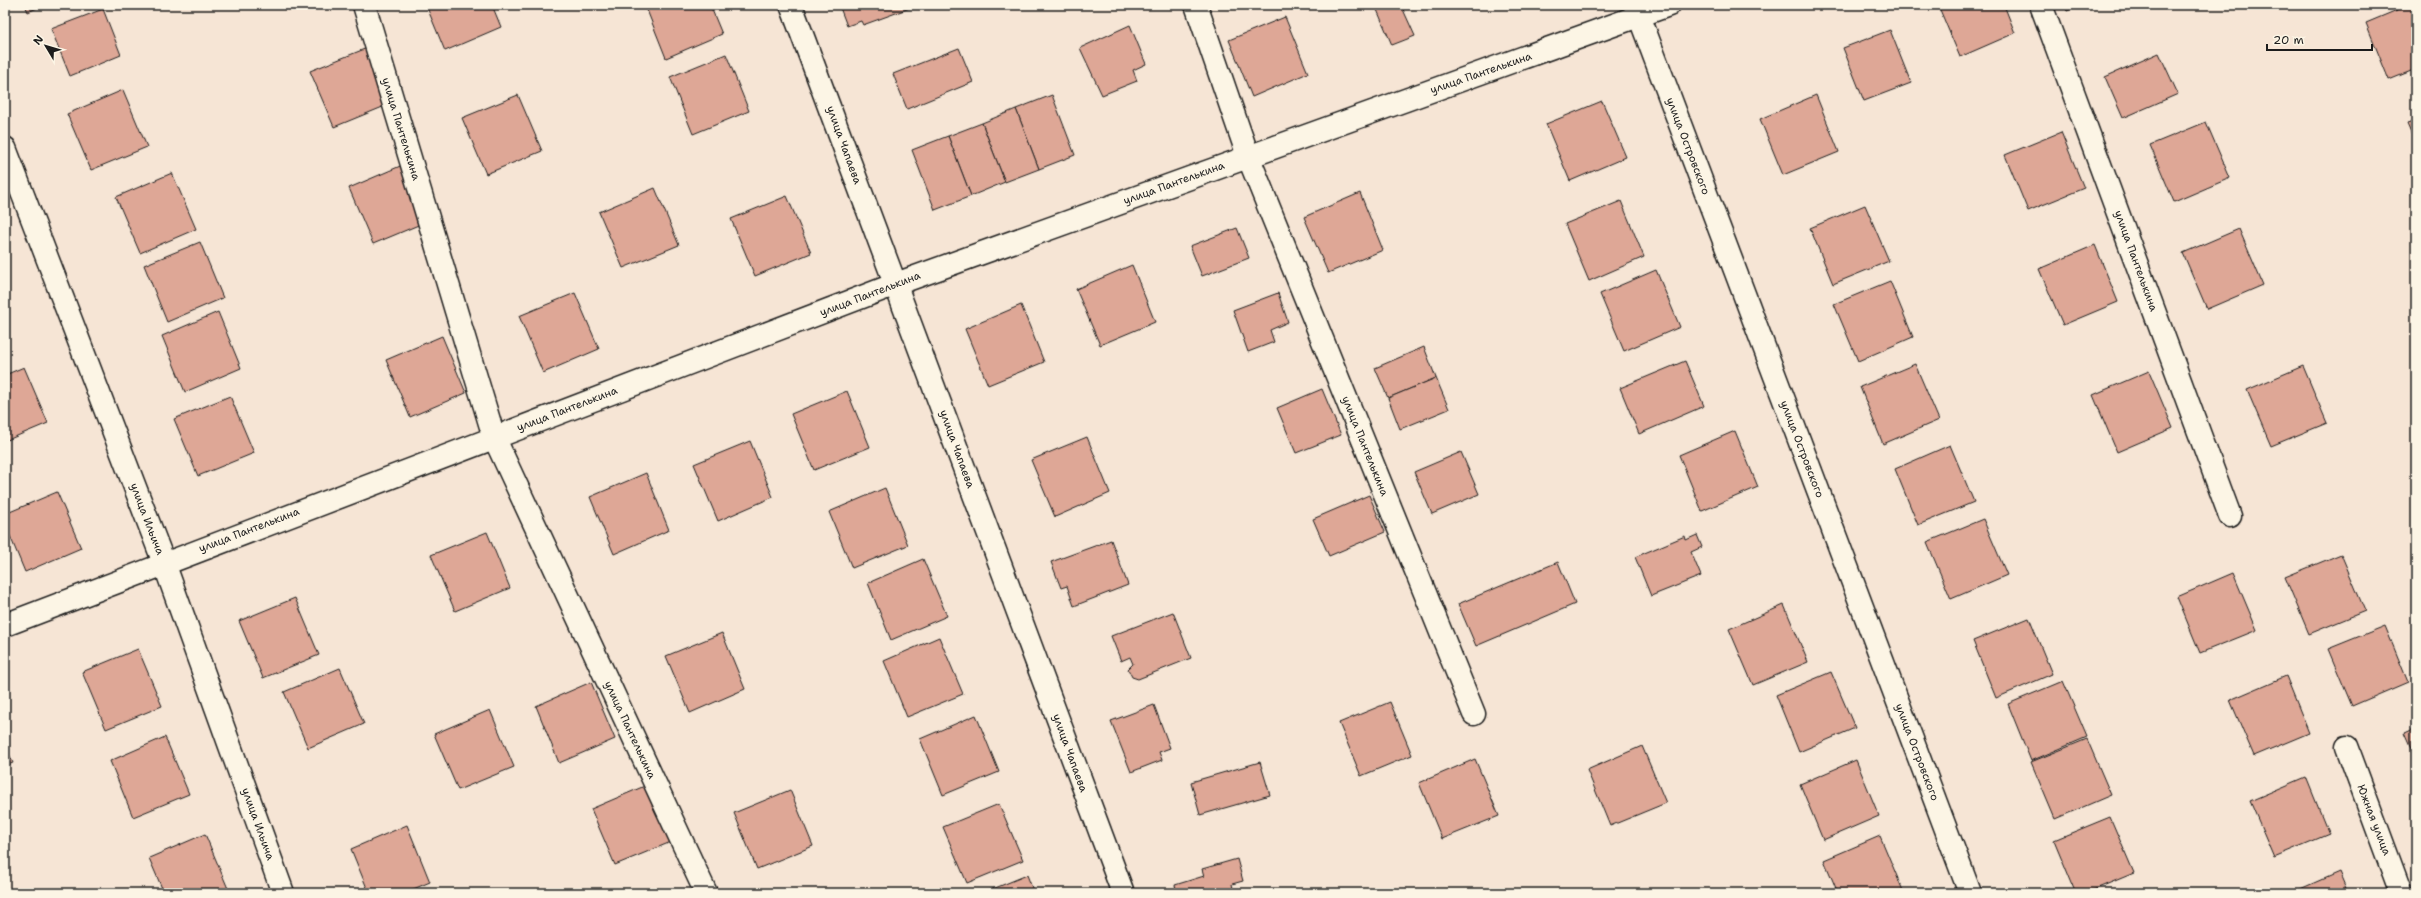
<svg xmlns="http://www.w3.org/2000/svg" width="2421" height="898" font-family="'Shantell Sans',sans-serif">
	<rect width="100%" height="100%" fill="#f6e5d5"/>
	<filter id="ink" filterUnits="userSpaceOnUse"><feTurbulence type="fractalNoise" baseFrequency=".025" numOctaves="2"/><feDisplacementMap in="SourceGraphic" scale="8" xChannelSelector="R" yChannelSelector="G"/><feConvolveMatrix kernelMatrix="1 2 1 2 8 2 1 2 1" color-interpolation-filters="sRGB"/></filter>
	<g filter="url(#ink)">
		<!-- building -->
		<g fill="#dea796" stroke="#1c1c1c">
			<path d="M25 5H44L28 12Z"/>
			<path d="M426 5H492L501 27 445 51Z"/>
			<path d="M645 5H710L722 34 666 58Z"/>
			<path d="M839 5H918L863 25 861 21 847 26Z"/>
			<path d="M1375 5H1401L1415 36 1392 45Z"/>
			<path d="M1938 5H2004L2015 33 1960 57Z"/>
			<path d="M2065 5H2081L2067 11Z"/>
			<path d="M2409 5H2416V69L2389 80 2366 23Z"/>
			<path d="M103 9 121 55 70 76 51 29Z"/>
			<path d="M1285 17 1308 73 1252 97 1229 40Z"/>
			<path d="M1130 25 1146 64 1133 70 1137 81 1102 95 1080 48Z"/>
			<path d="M1890 30 1911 83 1864 101 1843 48Z"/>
			<path d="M367 48 390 104 334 127 310 71Z"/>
			<path d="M959 48 973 82 907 109 893 74Z"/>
			<path d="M2159 53 2178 94 2123 118 2105 77Z"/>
			<path d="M726 54 749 111 693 134 670 77Z"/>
			<path d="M123 90 147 147 91 170 67 114Z"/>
			<path d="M518 95 542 151 486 174 462 118Z"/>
			<path d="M1052 95 1075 155 1039 169 1016 109Z"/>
			<path d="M1816 95 1839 152 1783 175 1760 119Z"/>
			<path d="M1602 101 1626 157 1570 181 1546 124Z"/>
			<path d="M1016 109 1039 169 1005 182 982 123Z"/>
			<path d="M2416 121V145L2407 124Z"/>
			<path d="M2206 122 2230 178 2174 202 2150 145Z"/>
			<path d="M982 123 1005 182 971 196 948 136Z"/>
			<path d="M2061 132 2084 188 2028 211 2005 155Z"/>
			<path d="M948 136 971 196 935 210 912 150Z"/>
			<path d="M405 164 428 221 373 244 349 188Z"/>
			<path d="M172 173 196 229 140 253 116 197Z"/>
			<path d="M655 188 679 245 623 268 599 212Z"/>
			<path d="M1360 193 1383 250 1328 273 1304 217Z"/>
			<path d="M787 196 811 253 755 276 731 219Z"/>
			<path d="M1621 201 1644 257 1589 281 1565 224Z"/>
			<path d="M1865 205 1889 261 1833 284 1810 228Z"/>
			<path d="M1237 228 1249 258 1202 276 1190 246Z"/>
			<path d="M2239 229 2263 285 2207 309 2183 253Z"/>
			<path d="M200 242 223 298 167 322 144 265Z"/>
			<path d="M2095 245 2118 302 2063 325 2039 269Z"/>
			<path d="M1132 265 1155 322 1100 345 1076 289Z"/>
			<path d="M1656 270 1680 327 1624 351 1600 294Z"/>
			<path d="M1890 281 1913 337 1858 361 1834 304Z"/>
			<path d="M575 293 599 349 543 373 519 316Z"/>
			<path d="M1278 293 1288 322 1270 330 1274 342 1248 352 1233 310Z"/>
			<path d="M1021 305 1044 362 988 385 965 329Z"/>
			<path d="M218 312 241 368 185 392 162 336Z"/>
			<path d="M442 336 466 393 410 417 386 360Z"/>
			<path d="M1424 347 1436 378 1388 398 1375 368Z"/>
			<path d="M1685 361 1704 406 1639 434 1620 388Z"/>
			<path d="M1915 364 1939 420 1883 444 1860 387Z"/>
			<path d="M2303 366 2327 423 2271 446 2247 390Z"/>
			<path d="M24 367 48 423 5 441V375Z"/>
			<path d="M2149 371 2173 428 2117 452 2093 395Z"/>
			<path d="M1436 378 1449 409 1400 429 1388 398Z"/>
			<path d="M1322 389 1341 435 1296 453 1277 408Z"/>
			<path d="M847 391 870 447 814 470 791 414Z"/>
			<path d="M230 396 254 453 198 476 174 419Z"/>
			<path d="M1735 431 1758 487 1702 511 1679 455Z"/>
			<path d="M1087 437 1110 493 1055 517 1031 460Z"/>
			<path d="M750 441 773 497 718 521 694 464Z"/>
			<path d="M1950 445 1974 502 1918 525 1895 469Z"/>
			<path d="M1461 452 1479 494 1432 514 1414 472Z"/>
			<path d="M646 473 669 530 614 554 590 497Z"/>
			<path d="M885 488 908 545 852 568 829 512Z"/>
			<path d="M57 492 81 548 25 572 5 524V514Z"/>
			<path d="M1369 495 1385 532 1329 556 1313 519Z"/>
			<path d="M1983 519 2007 575 1951 599 1927 542Z"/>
			<path d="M487 532 510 588 455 611 431 555Z"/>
			<path d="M1697 535 1702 547 1691 552 1701 576 1651 596 1635 557 1685 536 1686 540Z"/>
			<path d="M1111 540 1128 585 1074 606 1067 586 1061 588 1051 562Z"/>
			<path d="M2341 554 2365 611 2309 634 2285 577Z"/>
			<path d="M923 559 947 616 891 640 868 583Z"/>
			<path d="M1558 562 1575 604 1476 646 1458 604Z"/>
			<path d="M2233 573 2257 630 2200 653 2177 597Z"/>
			<path d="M295 598 319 655 263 678 239 621Z"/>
			<path d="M1784 605 1808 662 1753 685 1729 629Z"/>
			<path d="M1173 612 1191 658 1138 679 1132 677 1128 669 1133 664 1130 657 1121 661 1111 636Z"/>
			<path d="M2029 618 2052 674 1996 698 1973 641Z"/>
			<path d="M2385 626 2408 682 2352 706 2328 649Z"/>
			<path d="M722 633 745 689 690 713 666 656Z"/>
			<path d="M939 637 963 694 907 717 884 661Z"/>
			<path d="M138 649 162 706 106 729 82 672Z"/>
			<path d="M340 668 364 724 308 748 284 692Z"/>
			<path d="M1831 672 1855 728 1799 752 1776 695Z"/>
			<path d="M2286 676 2309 733 2254 756 2230 700Z"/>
			<path d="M2063 681 2087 737 2031 761 2008 704Z"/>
			<path d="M591 682 615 739 559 763 536 706Z"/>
			<path d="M1390 702 1412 755 1361 776 1339 723Z"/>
			<path d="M1154 705 1170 748 1159 752 1162 760 1131 772 1111 721Z"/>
			<path d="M490 710 514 767 458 790 434 734Z"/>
			<path d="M976 715 999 772 943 795 920 739Z"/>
			<path d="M2416 728V758L2405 733Z"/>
			<path d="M165 737 189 794 133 817 110 761Z"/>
			<path d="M2087 739 2111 795 2055 819 2031 762Z"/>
			<path d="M5 745 13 763 5 766Z"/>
			<path d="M1642 746 1666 803 1610 826 1587 770Z"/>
			<path d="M1475 759 1499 816 1442 839 1419 783Z"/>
			<path d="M1856 760 1879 816 1823 840 1800 784Z"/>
			<path d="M1260 762 1270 795 1200 815 1191 782Z"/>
			<path d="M2306 777 2329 834 2274 857 2250 801Z"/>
			<path d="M647 785 671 842 615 865 591 809Z"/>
			<path d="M790 790 813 846 757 869 734 813Z"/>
			<path d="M999 804 1023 860 967 883 943 827Z"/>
			<path d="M2110 817 2134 873 2086 893H2076L2054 840Z"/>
			<path d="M407 825 430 882 404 893H369L351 849Z"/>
			<path d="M205 834 229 891 223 893H164L149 858Z"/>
			<path d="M1880 836 1904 893H1838L1824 860Z"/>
			<path d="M1237 859 1243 881 1232 884 1234 893H1177L1175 885 1204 876 1202 869Z"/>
			<path d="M2339 872 2348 893H2291Z"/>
			<path d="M1027 875 1034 893H983Z"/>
		</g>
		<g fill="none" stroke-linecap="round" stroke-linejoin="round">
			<defs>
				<g id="minor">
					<path d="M364 5 494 437 706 893"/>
					<path d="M1196 5 1248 156 1474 714"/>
					<path d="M1635 5 1970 893"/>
					<path d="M2041 5 2230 516"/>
					<path d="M5 625 896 284 1669 5"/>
					<path d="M2347 747 2401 893"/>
				</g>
				<path id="tertiary" d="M791 5 1123 893"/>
				<path id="secondary" d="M5 148 164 563 283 893"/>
			</defs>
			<!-- minor casing -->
			<use href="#minor" stroke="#1c1c1c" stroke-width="25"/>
			<!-- tertiary casing -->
			<use href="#tertiary" stroke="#1c1c1c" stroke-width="25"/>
			<!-- secondary casing -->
			<use href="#secondary" stroke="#1c1c1c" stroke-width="25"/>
			<!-- minor -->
			<use href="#minor" stroke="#fcf5e5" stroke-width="22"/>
			<!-- tertiary -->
			<use href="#tertiary" stroke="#fcf5e5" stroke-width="22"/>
			<!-- secondary -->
			<use href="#secondary" stroke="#fcf5e5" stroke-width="22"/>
		</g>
	</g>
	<g text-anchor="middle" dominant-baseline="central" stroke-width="4" stroke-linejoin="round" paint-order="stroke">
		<!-- street labels -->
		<g font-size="11" fill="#1c1c1c" stroke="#fcf5e5">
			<text transform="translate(1481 73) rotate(-19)">улица Пантелькина</text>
			<text transform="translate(401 129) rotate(73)">улица Пантелькина</text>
			<text transform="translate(844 145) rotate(70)">улица Чапаева</text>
			<text transform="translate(1688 146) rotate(69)">улица Островского</text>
			<text transform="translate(1174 183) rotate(-20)">улица Пантелькина</text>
			<text transform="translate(2136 261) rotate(70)">улица Пантелькина</text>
			<text transform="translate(870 294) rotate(-21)">улица Пантелькина</text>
			<text transform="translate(567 409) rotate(-21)">улица Пантелькина</text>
			<text transform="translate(1365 446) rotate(68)">улица Пантелькина</text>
			<text transform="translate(957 449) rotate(70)">улица Чапаева</text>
			<text transform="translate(1802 449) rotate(69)">улица Островского</text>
			<text transform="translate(147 519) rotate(69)">улица Ильича</text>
			<text transform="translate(249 530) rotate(-21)">улица Пантелькина</text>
			<text transform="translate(630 730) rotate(65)">улица Пантелькина</text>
			<text transform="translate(1917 752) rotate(69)">улица Островского</text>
			<text transform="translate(1070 753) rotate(70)">улица Чапаева</text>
			<text transform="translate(2374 820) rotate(69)">Южная улица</text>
			<text transform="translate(258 824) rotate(70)">улица Ильича</text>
		</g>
	</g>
	<!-- margin -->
	<rect width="2421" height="898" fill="none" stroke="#fcf5e5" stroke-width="20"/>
	<rect x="10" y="10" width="2401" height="878" fill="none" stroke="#1c1c1c" stroke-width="1.5" filter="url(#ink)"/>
	<!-- north arrow -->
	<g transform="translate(46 46) rotate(308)" stroke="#fcf5e5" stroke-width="3" paint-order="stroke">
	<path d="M0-3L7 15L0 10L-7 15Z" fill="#1c1c1c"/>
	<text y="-6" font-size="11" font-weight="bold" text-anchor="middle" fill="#1c1c1c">N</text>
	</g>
	<!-- scale -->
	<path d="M2267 44v6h105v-6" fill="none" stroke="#1c1c1c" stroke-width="2"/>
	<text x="2273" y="44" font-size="12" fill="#1c1c1c" stroke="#fcf5e5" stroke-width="3" paint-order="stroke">20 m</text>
</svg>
